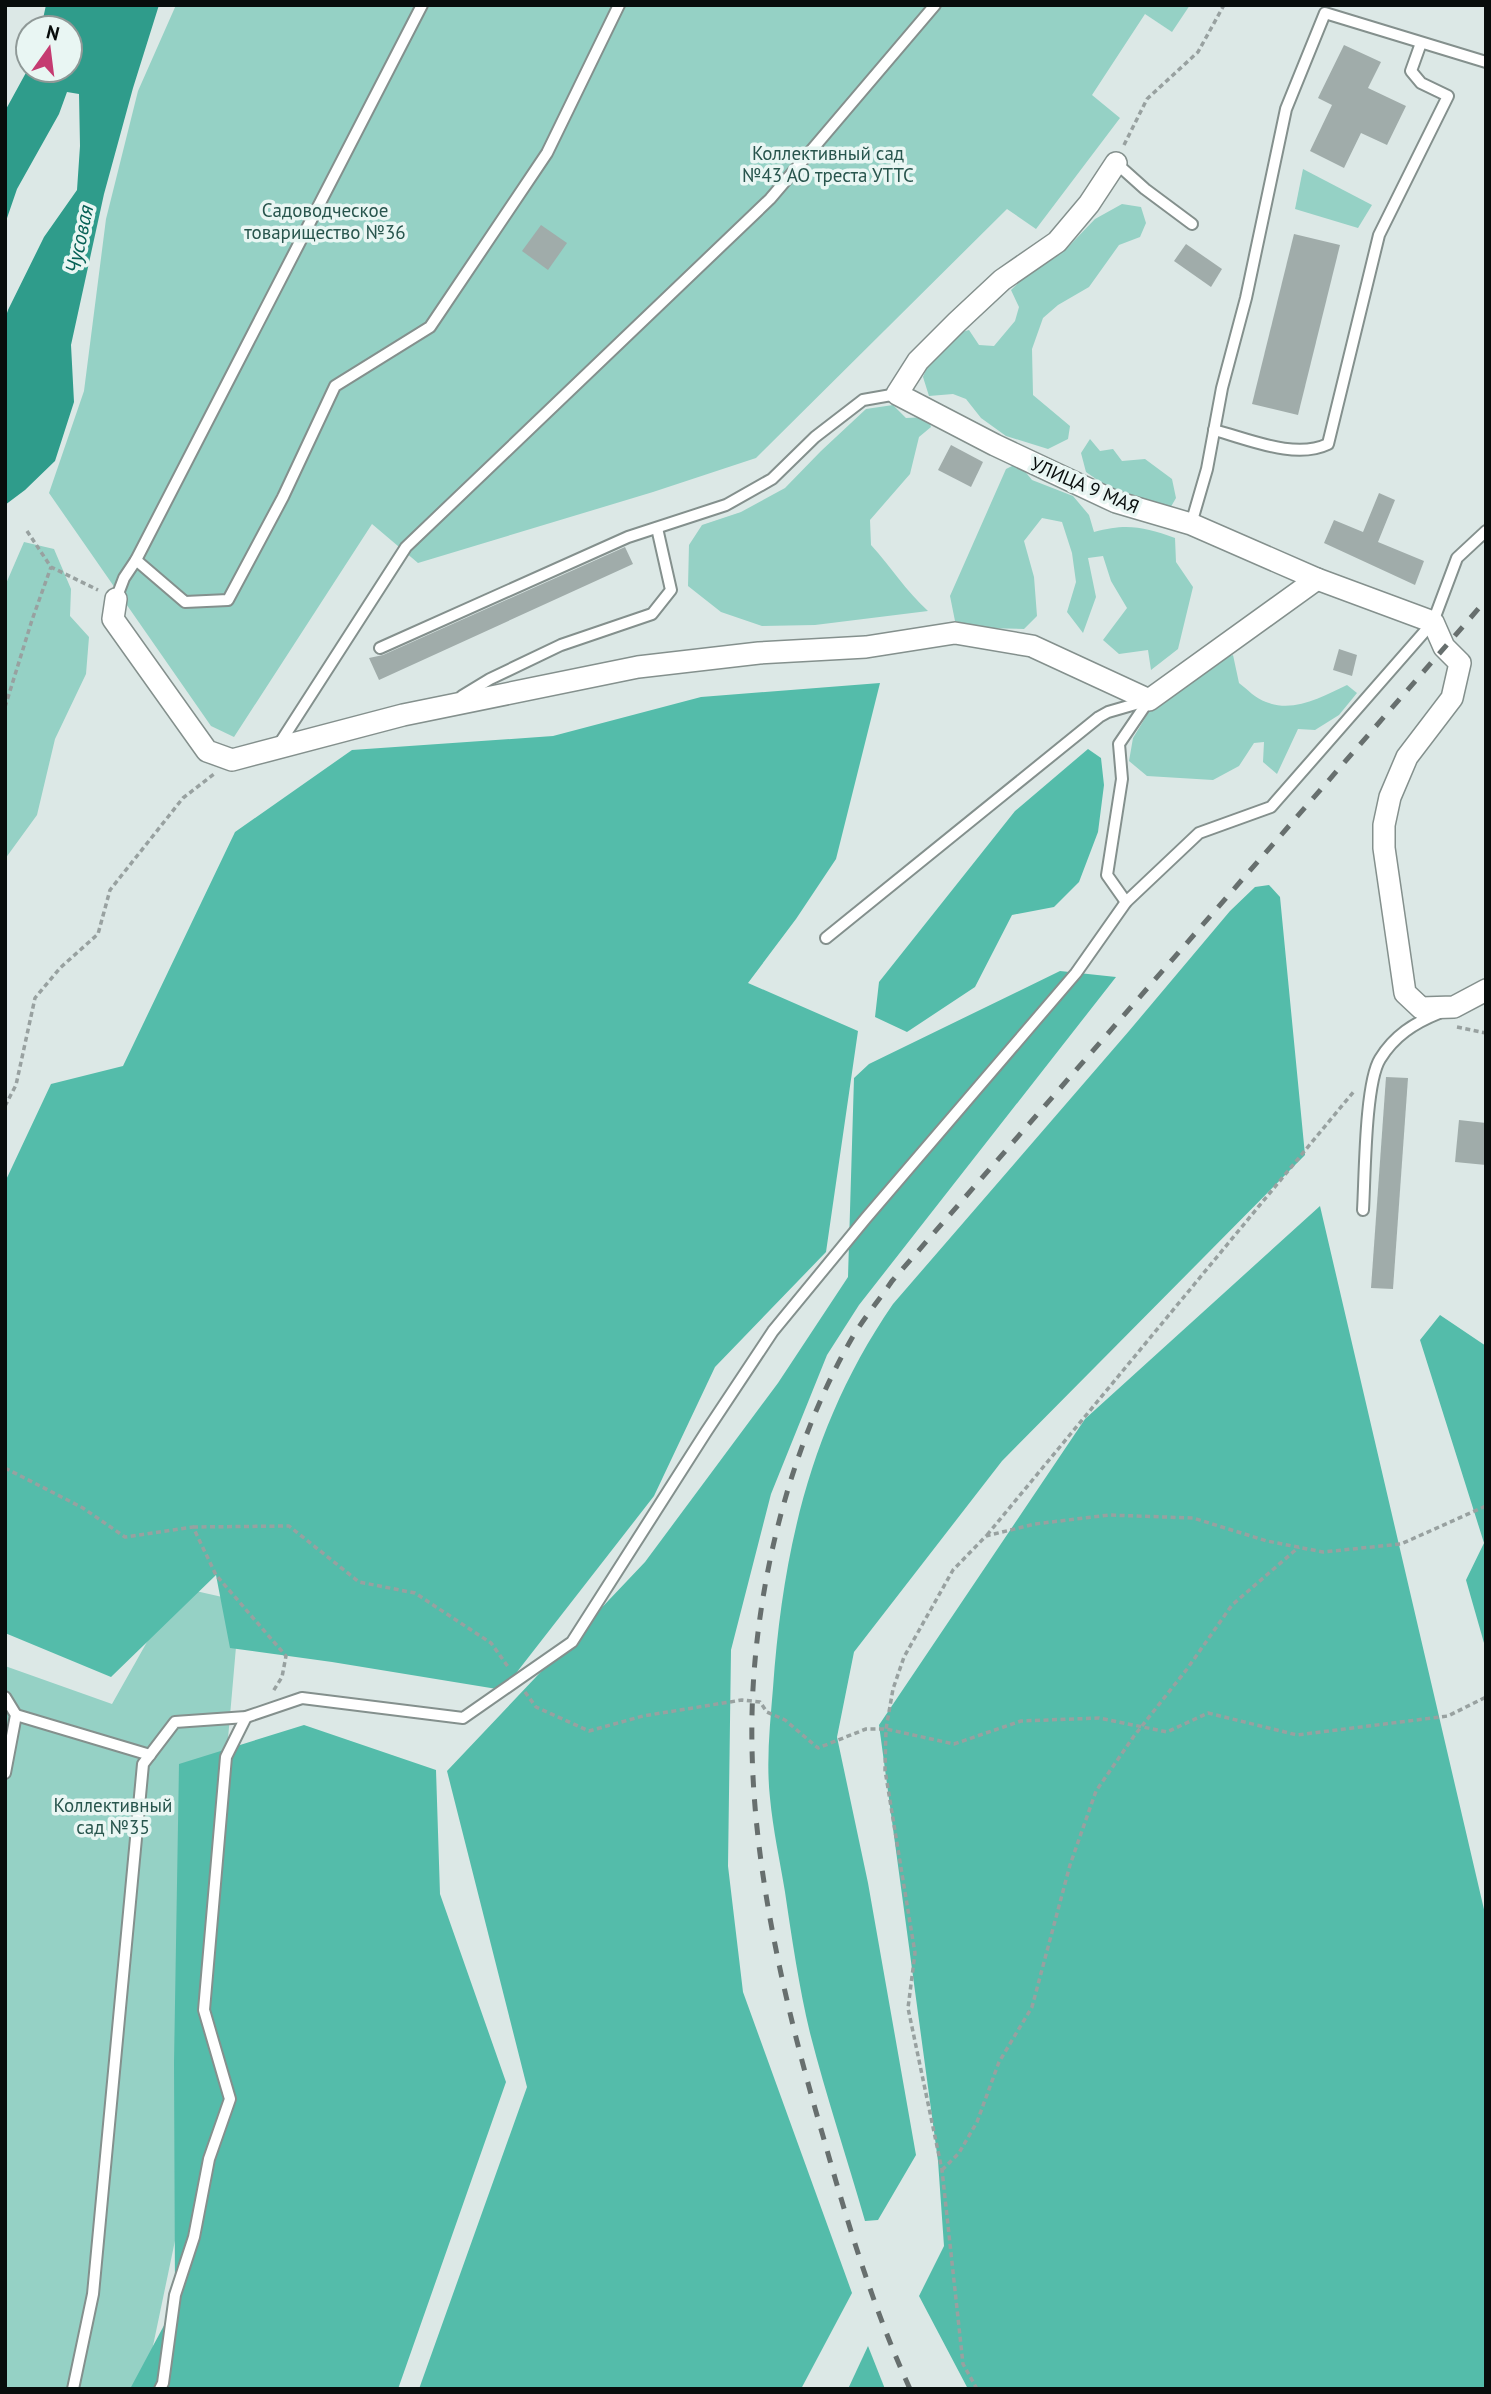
<svg xmlns="http://www.w3.org/2000/svg" width="1491" height="2394" font-family="'PT Sans',sans-serif">
	<rect width="100%" height="100%" fill="#dce8e6"/>
	<!-- green -->
	<g fill="#95d1c5">
		<path d="M176 5H1190L1172 32 1145 14 1092 95 1120 118 1036 229 1007 209 756 458 653 492 418 563 372 524 234 737 211 726 49 493 84 391 106 219 138 91Z"/>
		<path d="M1303 169 1372 205 1358 228 1295 209Z"/>
		<path d="M1122 204 1141 207 1146 223 1140 237 1119 245 1089 287 1058 305 1043 318 1032 349 1033 395 1070 426 1068 439 1048 449 1006 436 981 418 966 399 953 394 929 396 923 377C932 356 945 336 969 330L979 345 994 346 1015 321 1019 307 1011 290 1031 271 1069 246 1095 219Z"/>
		<path d="M893 405 906 418 928 417 931 427 919 437 910 474 870 520 871 545C891 567 906 591 928 611L815 625 762 626 721 612 688 586 689 545 702 525 741 512 785 488 821 451 866 409Z"/>
		<path d="M1090 439 1100 451 1113 449 1122 461 1145 459 1172 479 1176 498 1169 510 1116 493 1086 472 1081 453Z"/>
		<path d="M1018 463 1032 480 1073 496 1089 515 1094 532C1127 523 1144 527 1175 538L1176 562 1193 587 1178 649 1151 670 1148 650 1119 654 1103 640 1127 608 1111 581 1103 556 1088 558 1096 597 1083 633 1067 612 1076 582 1072 553 1062 522 1042 518 1024 541 1034 577 1037 616 1024 629 981 628 955 621 950 596 1006 469Z"/>
		<path d="M24 542 54 549 71 589 70 616 89 637 86 674 55 739 37 815 5 859V586Z"/>
		<path d="M1233 655 1239 683C1247 689 1256 699 1266 702 1294 713 1322 697 1347 685L1357 693 1339 715 1315 730 1298 729 1277 774 1263 762 1264 742 1254 743 1239 766 1213 780 1147 776 1129 761 1133 738 1153 705 1218 664 1220 659Z"/>
		<path d="M178 1587 240 1601 191 2164 144 2389H5V1666L112 1704Z"/>
	</g>
	<!-- forest -->
	<g fill="#54bcaa">
		<path d="M880 683 836 859 796 919 748 983 858 1031 826 1252 715 1367 654 1496 503 1690 332 1662 230 1648 216 1575 111 1677 5 1633V1182L51 1084 123 1066 235 832 352 750 553 736 701 697Z"/>
		<path d="M1088 749 1101 758 1104 785 1098 832 1079 882 1054 907 1012 915 975 987 907 1032 875 1017 879 982 1015 811Z"/>
		<path d="M1269 885 1280 897 1305 1155 1002 1461 854 1652 837 1737 868 1883 916 2155 878 2220 865 2221C847 2158 826 2096 810 2033 799 1987 792 1939 785 1892 780 1861 773 1830 770 1798 766 1761 770 1725 773 1688 783 1547 812 1422 893 1304L1129 1031 1230 911 1255 887Z"/>
		<path d="M1060 971 1116 977 859 1305 827 1355 771 1494 731 1650 728 1866 743 1992 852 2293 801 2389H419L527 2087 447 1771 645 1562 778 1383 848 1277 854 1078 869 1064Z"/>
		<path d="M1320 1206 1486 1918V2389H968L919 2296 944 2246 938 2161 879 1725 1085 1419Z"/>
		<path d="M1440 1315 1486 1346V1650L1466 1580 1484 1543 1420 1340Z"/>
		<path d="M304 1725 436 1770 440 1894 506 2082 398 2389H130L169 2316 175 2295 174 2063 179 1764Z"/>
		<path d="M868 2346 885 2389H848Z"/>
	</g>
	<!-- water -->
	<path fill="#2f9c8b" d="M46 5H159L133 88 104 194 71 345 74 402 55 461 25 490 5 505V319L8 310 44 237 77 190 80 146 79 94 67 92 59 114 17 189 5 224V111L28 69 70 70V28H41Z"/>
	<!-- building -->
	<g fill="#a0acaa">
		<path d="M1344 45 1381 62 1368 88 1406 106 1387 145 1361 133 1344 168 1310 151 1332 105 1318 98Z"/>
		<path d="M541 225 567 243 548 270 522 251Z"/>
		<path d="M1294 234 1340 245 1298 415 1252 404Z"/>
		<path d="M1186 244 1222 269 1211 287 1174 261Z"/>
		<path d="M951 445 983 462 971 487 938 470Z"/>
		<path d="M1379 493 1395 500 1378 542 1424 561 1415 585 1324 543 1334 520 1363 532Z"/>
		<path d="M625 547 633 564 379 680 369 658 383 655Z"/>
		<path d="M1339 649 1357 655 1352 676 1333 670Z"/>
		<path d="M1386 1077 1408 1078 1393 1289 1371 1288Z"/>
		<path d="M1459 1120 1486 1123V1165L1455 1162Z"/>
	</g>
	<g fill="none" stroke-linecap="round" stroke-linejoin="round">
		<defs>
			<g id="lane">
				<path d="M1116 163 1145 189 1192 224"/>
				<path d="M1214 430C1249 439 1295 460 1328 444L1379 235 1448 96 1421 83 1411 71 1421 43"/>
				<path d="M1191 524 1207 469 1222 388 1246 298 1286 109 1325 13 1486 62"/>
				<path d="M136 560 185 602 228 600 283 497 335 386 430 327 547 153 619 5"/>
				<path d="M116 599 124 578 136 560 422 5"/>
				<path d="M380 648 628 537 726 505 772 479 815 437 863 400 897 394"/>
				<path d="M462 696 490 679 561 645 652 614 671 590 657 528"/>
				<path d="M278 746 406 547 770 199 935 5"/>
				<path d="M1126 902 1107 875 1122 779 1119 744 1149 700"/>
				<path d="M826 938 1099 717 1108 712 1146 701"/>
				<path d="M1363 1210C1365 1177 1365 1083 1380 1059 1394 1036 1414 1023 1439 1013"/>
				<path d="M5 1697 16 1715 5 1773"/>
				<path d="M16 1715 150 1755"/>
				<path d="M73 2389 93 2294 143 1764 175 1722 246 1717 302 1698 463 1718 572 1642 706 1432 773 1331 866 1218 1076 973 1126 902 1199 833 1271 807 1433 622 1457 558 1486 531"/>
				<path d="M160 2389 163 2383 175 2295 194 2237 209 2159 230 2099 204 2010 226 1757 246 1717"/>
			</g>
			<g id="street">
				<path d="M1116 163 1089 204 1057 242 1002 280 957 322 918 361 897 394 995 445 1116 502 1191 524 1317 579 1433 622 1444 647 1460 663 1452 698 1407 757 1390 797 1384 825V848L1405 993 1421 1008 1454 1007 1486 990"/>
				<path d="M116 599 113 619 207 751 232 760 403 715 638 667 759 653 866 647 955 633 1032 646 1149 700 1317 579"/>
			</g>
		</defs>
		<!-- lane casing -->
		<use href="#lane" stroke="#84908d" stroke-width="14"/>
		<!-- street casing -->
		<use href="#street" stroke="#84908d" stroke-width="24"/>
		<!-- path -->
		<g stroke="#98a1a0" stroke-width="3.5" stroke-dasharray="5 3.5" stroke-linecap="butt">
			<path d="M1124 145 1147 99 1198 52 1224 5"/>
			<path d="M27 531 51 567 98 590"/>
			<path d="M5 707 32 620 51 567"/>
			<path d="M1457 1027 1486 1033"/>
			<path d="M5 1106 16 1085 35 998 60 968 98 934 110 890 183 798 214 774"/>
			<path d="M5 1468 83 1508 125 1537 193 1527 216 1575 286 1656 282 1677 272 1693"/>
			<path d="M193 1527 289 1526 359 1582 415 1593 491 1643 509 1668"/>
			<path d="M987 1535 1355 1090"/>
			<path d="M525 1692 536 1707 589 1731 643 1716 742 1700 760 1702 767 1712 785 1720 818 1748 866 1729H886L954 1744 1021 1721 1099 1718 1167 1732 1208 1713 1297 1735 1448 1716 1486 1697"/>
			<path d="M942 2170 959 2153 977 2122 999 2062 1032 2007 1070 1865 1096 1791 1134 1736 1187 1669 1232 1605 1299 1547"/>
			<path d="M977 2389 963 2364 942 2170 908 2008 915 1953 885 1770 886 1729 893 1689 904 1657 953 1570 986 1536 1035 1524 1109 1515 1193 1518 1267 1541 1323 1552 1401 1544 1486 1506"/>
		</g>
		<!-- lane -->
		<use href="#lane" stroke="#fff" stroke-width="10"/>
		<!-- street -->
		<use href="#street" stroke="#fff" stroke-width="21"/>
		<!-- rail -->
		<path stroke="#676f6e" stroke-width="5" stroke-dasharray="12 12" stroke-linecap="butt" d="M910 2389C873 2308 847 2221 823 2136 787 2013 754 1875 752 1747 749 1612 784 1456 852 1338 864 1318 879 1300 892 1281L1486 600"/>
	</g>
	<g text-anchor="middle" dominant-baseline="central" stroke-width="7" stroke-linejoin="round" paint-order="stroke">
		<!-- park labels -->
		<g font-size="19" fill="#28554d" stroke="#e9f6f3">
			<text x="828" y="153">Коллективный сад<tspan x="828" dy="22">№43 АО треста УТТС</tspan></text>
			<text x="325" y="210">Садоводческое<tspan x="325" dy="22">товарищество №36</tspan></text>
			<text x="113" y="1805">Коллективный<tspan x="113" dy="22">сад №35</tspan></text>
		</g>
		<!-- street labels -->
		<g font-size="19" fill="#080d0c" stroke="#e9f6f3">
			<text transform="translate(1085 485) rotate(23)">УЛИЦА 9 МАЯ</text>
		</g>
		<!-- water labels -->
		<g font-size="21" font-style="italic" fill="#066055" stroke="#e9f6f3">
			<text transform="translate(79 239) rotate(-78)">Чусовая</text>
		</g>
	</g>
	<!-- border -->
	<rect width="1491" height="2394" fill="none" stroke="#080d0c" stroke-width="14"/>
	<!-- north arrow -->
	<g transform="translate(49 49) rotate(14)"><circle r="33" fill="#e9f6f3" stroke="#8f9997" stroke-width="2"/>
	<path d="M0-5L12 26L0 18L-12 26Z" fill="#c53b71"/>
	<text y="-10" font-size="19" font-weight="bold" text-anchor="middle" fill="#080d0c">N</text>
	</g>
</svg>
